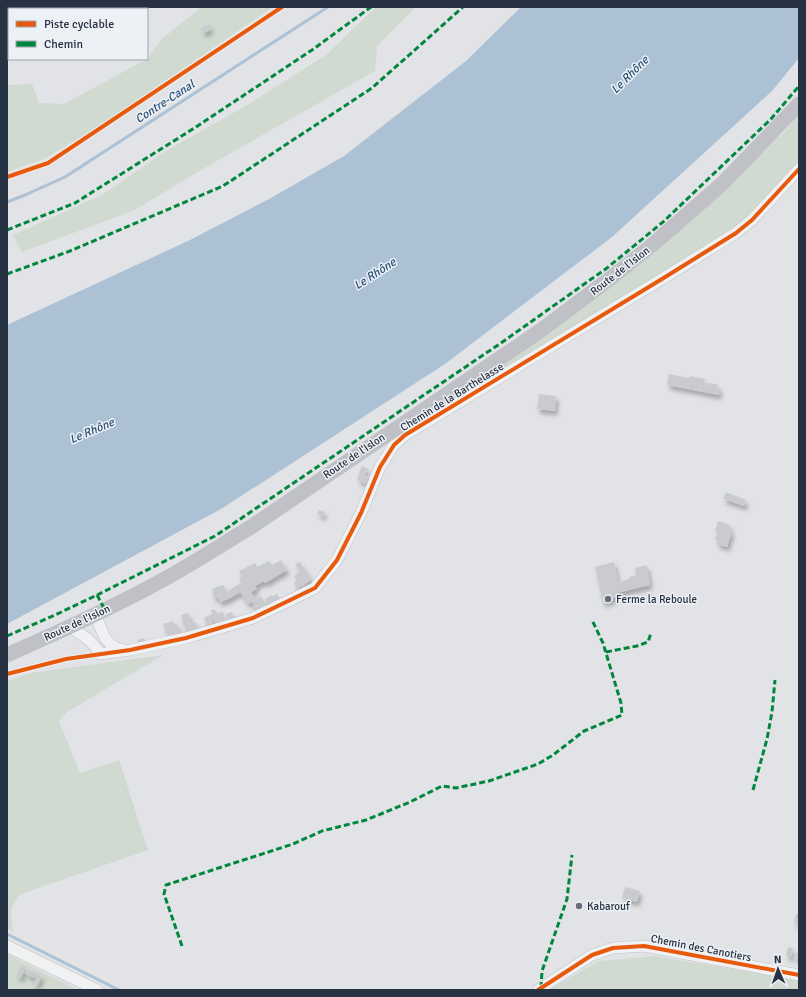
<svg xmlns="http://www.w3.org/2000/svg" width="806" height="997" font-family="Signika,sans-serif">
	<defs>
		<filter id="shadow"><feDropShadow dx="2.5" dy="4.5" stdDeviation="2" flood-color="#0004"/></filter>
	</defs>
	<rect width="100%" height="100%" fill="#e1e3e6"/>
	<!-- green -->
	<g fill="#d1dad0">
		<path d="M200 7H273L99 126 44 159 7 172V87L9 85 32 84 39 103 64 104 147 59 162 39 199 9Z"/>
		<path d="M376 7H416L377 46 375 71 194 174 135 210 22 252 13 235 102 195 166 151 249 104 326 55Z"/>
		<path d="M799 115V161L749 220 510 367 494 373 504 362 607 289 660 249 734 180 785 131Z"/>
		<path d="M163 655 67 712 59 721 80 773 119 760 148 850 21 894C9 908 10 914 13 932L7 928V681L31 673Z"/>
		<path d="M7 954 78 990H7Z"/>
		<path d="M655 956 799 980V990H549L599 961Z"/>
	</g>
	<!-- water -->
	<path fill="#acc1d4" d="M521 7H799V58L772 91 612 237 445 364 221 509 7 624V325L190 240 269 199 344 156 466 61Z"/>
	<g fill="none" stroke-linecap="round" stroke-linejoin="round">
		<!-- stream -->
		<g stroke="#acc1d4" stroke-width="3">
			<path d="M7 202 25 195 65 177 328 7"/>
			<path d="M7 934 119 990"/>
		</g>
	</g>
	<!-- building -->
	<g fill="#c9cbce" filter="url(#shadow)">
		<path d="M209 24 211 29 204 33 201 28Z"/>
		<path d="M669 374 689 378 690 376 705 379 704 384 709 385 710 383 718 385 717 389H720L719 395 667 385Z"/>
		<path d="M539 394 556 396 555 411 537 409Z"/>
		<path d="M362 466 368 469 364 475 369 477 365 484 357 479Z"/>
		<path d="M726 492 746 500 744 506 723 499Z"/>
		<path d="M319 510 325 512 323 516 317 514Z"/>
		<path d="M718 521 730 525 729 530 732 531 727 547 717 544 718 541 715 540 718 532 715 531Z"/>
		<path d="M281 560 287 570 265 583 264 581 255 586 257 589 251 592 255 599 261 596 267 607 254 612 252 607 254 606 252 602 248 604 240 592 228 599 220 602 218 597 214 598 212 589 216 588V587L224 585 226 592 241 583 239 579 242 577 239 571 255 563 257 567 269 561 272 565Z"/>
		<path d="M300 562 311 579 302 587 301 586 297 589 294 583 297 581 294 576 300 572 295 564Z"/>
		<path d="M614 562 618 582 629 579V577L636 575 635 568 647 565 650 585 616 593 617 597 613 598V600L603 603 595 567Z"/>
		<path d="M652 593 653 597 649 598 648 594Z"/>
		<path d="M277 594 281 601 269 606 265 599 272 595V596Z"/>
		<path d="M214 609V611L216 610 217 614 223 612 226 621 215 625 214 620 212 621 214 625 207 627 204 618 212 614 211 610Z"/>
		<path d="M232 612 234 619 228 621 226 614Z"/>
		<path d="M188 613 194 632 186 633 181 615Z"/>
		<path d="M173 621 174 625 177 624 180 635 168 637 163 624Z"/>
		<path d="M196 622 198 627 195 628 193 624Z"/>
		<path d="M144 638 145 642 138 643 137 640Z"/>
		<path d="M625 887 640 891 637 902 622 898Z"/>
		<path d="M796 914H799V924L794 923Z"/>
		<path d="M788 947 793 948 791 957 786 956Z"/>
		<path d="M799 950V959L794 958 795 953 797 954Z"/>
		<path d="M21 965 25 967 21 978 16 976Z"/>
		<path d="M27 970 37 973 34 978 25 973Z"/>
		<path d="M38 974 42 976 37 986 33 984Z"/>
	</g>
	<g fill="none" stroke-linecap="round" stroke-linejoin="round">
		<defs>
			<g id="street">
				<path d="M95 615C103 631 103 646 124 650"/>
				<path d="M69 627C82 634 93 641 100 654L130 650 186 638 220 628 253 618 315 588 337 560 361 513 380 467 394 445 405 435 662 279 736 233 752 220 799 169"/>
				<path d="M7 946 97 990"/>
				<path d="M538 990 592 955 613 948 644 946 799 975"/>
			</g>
		</defs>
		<!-- street casing -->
		<use href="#street" stroke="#bfc1c4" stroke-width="12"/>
		<!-- street -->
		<use href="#street" stroke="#f0f1f3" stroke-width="11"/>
		<!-- secondary -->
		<path stroke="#bfc1c6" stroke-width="15" d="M7 655C59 632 110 609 159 582 191 565 221 545 251 527L540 331 612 277 651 246 723 183 799 104"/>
		<!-- quiet -->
		<g stroke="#00873e" stroke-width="3" stroke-dasharray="6 3" stroke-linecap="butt">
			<path d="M7 230 75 203 196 127 312 50 371 7"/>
			<path d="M7 274 70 251 223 186 372 88 463 7"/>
			<path d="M97 595 215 536 501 343 607 268 663 222 771 119 799 86"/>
			<path d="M7 636 55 615 97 595 105 610"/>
			<path d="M606 652 637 646 648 642 651 633"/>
			<path d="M753 790 767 739 772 712 775 680"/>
			<path d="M182 946 164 894 166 885 293 844 322 831 366 820 410 802 442 786 456 788 489 781 538 764 553 755 584 731 622 715 621 703 603 643 592 620"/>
			<path d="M541 988 542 971 567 899 572 855"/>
		</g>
		<defs>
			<g id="cycleway">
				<path d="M7 177 48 163 282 7"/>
				<path d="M7 674 66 659 130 650 186 638 253 618 315 588 337 560 361 513 380 467 394 445 405 435 662 279 736 233 752 220 799 169"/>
				<path d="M538 990 592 955 613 948 644 946 799 975"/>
			</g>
		</defs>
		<!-- cycleway casing -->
		<use href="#cycleway" stroke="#edf1f6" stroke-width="6"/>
		<!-- cycleway -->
		<use href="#cycleway" stroke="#e8590c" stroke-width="4"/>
	</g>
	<!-- markers -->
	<g fill="#676f7b" stroke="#edf1f6" stroke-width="1.5">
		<circle cx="608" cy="599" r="4"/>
		<circle cx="579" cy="906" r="4"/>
	</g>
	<g text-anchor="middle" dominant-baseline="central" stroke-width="3" stroke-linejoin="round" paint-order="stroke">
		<!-- street labels -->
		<g font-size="11" fill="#263141" stroke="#edf1f6">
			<text transform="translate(620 271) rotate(-38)">Route de l'Islon</text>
			<text transform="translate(452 397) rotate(-32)">Chemin de la Barthelasse</text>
			<text transform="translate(354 456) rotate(-34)">Route de l'Islon</text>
			<text transform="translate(77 623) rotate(-25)">Route de l'Islon</text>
			<text transform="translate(701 948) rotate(11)">Chemin des Canotiers</text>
		</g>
		<!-- poi labels -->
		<g font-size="11" fill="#263141" stroke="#edf1f6" text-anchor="start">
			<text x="616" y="599">Ferme la Reboule</text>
			<text x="587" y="906">Kabarouf</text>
		</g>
		<!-- water labels -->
		<g font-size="12" font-style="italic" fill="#2d5178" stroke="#edf1f6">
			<text transform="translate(630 75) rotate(-45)">Le Rhône</text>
			<text transform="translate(165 102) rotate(-33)">Contre-Canal</text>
			<text transform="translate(375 274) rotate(-33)">Le Rhône</text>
			<text transform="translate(92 431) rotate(-23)">Le Rhône</text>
		</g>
	</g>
	<!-- border -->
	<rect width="806" height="997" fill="none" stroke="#263141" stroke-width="16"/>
	<!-- legend -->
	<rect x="8" y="8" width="140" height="52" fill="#edf1f6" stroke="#9da4ae"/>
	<rect x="16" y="21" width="20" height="6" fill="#e8590c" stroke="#9da4ae"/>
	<text x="44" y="28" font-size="12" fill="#263141">Piste cyclable</text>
	<rect x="16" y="41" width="20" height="6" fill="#00873e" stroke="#9da4ae"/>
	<text x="44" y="48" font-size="12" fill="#263141">Chemin</text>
	<!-- north arrow -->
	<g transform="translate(778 969) rotate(358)" stroke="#edf1f6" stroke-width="3" paint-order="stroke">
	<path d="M0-3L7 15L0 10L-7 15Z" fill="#263141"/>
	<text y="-6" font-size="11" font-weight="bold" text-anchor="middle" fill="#263141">N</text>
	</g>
</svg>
